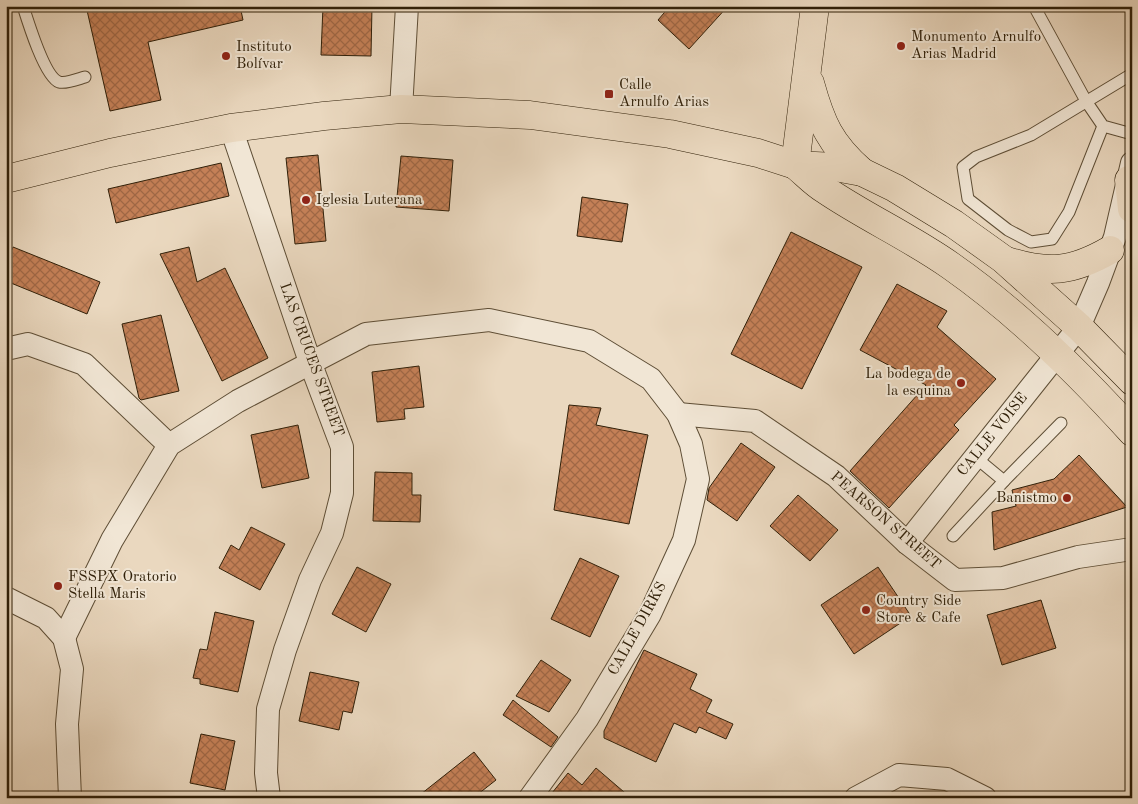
<svg xmlns="http://www.w3.org/2000/svg" width="1138" height="804" font-family="'Old Standard TT',serif">
	<defs>
		<pattern id="building-cross-hatch" width="8" height="8" patternUnits="userSpaceOnUse" patternTransform="scale(1.25)"><rect width="8" height="8" fill="#c48057"/><path d="M0 0l8 8M0 8l8-8" fill="none" stroke="#a06846"/></pattern>
	</defs>
	<rect width="100%" height="100%" fill="#ead8bf"/>
	<filter id="stains"><feTurbulence type="fractalNoise" baseFrequency=".004" numOctaves="4"/><feColorMatrix values="0 0 0 0 .2 0 0 0 0 .09 0 0 0 0 .02 0 0 0 .5 -.17"/></filter>
	<radialGradient id="worn" r=".72"><stop offset=".6" stop-color="#630" stop-opacity="0"/><stop offset="1" stop-color="#630" stop-opacity=".3"/></radialGradient>
	<!-- building -->
	<g fill="url(#building-cross-hatch)" stroke="#302009">
		<path d="M86 6H240L243 20 148 42 161 100 110 111Z"/>
		<path d="M323 6H372L371 56 321 55Z"/>
		<path d="M670 6H728L689 49 658 20Z"/>
		<path d="M318 155 326 241 295 244 286 158Z"/>
		<path d="M401 156 453 160 449 211 396 207Z"/>
		<path d="M221 163 229 196 116 223 108 189Z"/>
		<path d="M582 197 628 204 622 242 577 236Z"/>
		<path d="M791 232 862 267 802 389 731 354Z"/>
		<path d="M13 247 100 282 87 314 6 281V263Z"/>
		<path d="M189 247 197 282 225 268 268 358 222 381 160 254Z"/>
		<path d="M897 284 947 311 937 327 996 379 954 425 959 430 889 508 850 471 926 385 860 350Z"/>
		<path d="M161 315 179 391 141 400 139 398 122 324Z"/>
		<path d="M419 366 424 407 404 409 405 419 377 422 372 372Z"/>
		<path d="M569 405 601 408 596 425 648 435 629 524 554 510Z"/>
		<path d="M298 425 309 478 262 488 251 435Z"/>
		<path d="M741 443 775 467 737 521 707 500 709 488Z"/>
		<path d="M1079 455 1127 507 994 550 992 512 1016 506 1012 490 1054 479Z"/>
		<path d="M375 472 412 473V495H421L420 522 373 521Z"/>
		<path d="M798 495 838 530 810 561 770 526Z"/>
		<path d="M251 527 285 544 260 590 219 568 231 545 239 550Z"/>
		<path d="M580 558 619 576 590 637 551 619Z"/>
		<path d="M357 567 391 584 366 632 332 614Z"/>
		<path d="M878 567 911 616 854 654 821 605Z"/>
		<path d="M1041 600 1056 648 1002 665 987 615Z"/>
		<path d="M215 612 254 621 238 692 200 684V679L193 678 200 649 207 650Z"/>
		<path d="M644 650 697 674 690 689 712 700 706 712 733 724 726 739 699 727 696 733 674 723 656 762 604 738V731Z"/>
		<path d="M541 660 571 680 549 712 516 696Z"/>
		<path d="M310 672 359 682 352 713 343 711 339 730 299 721Z"/>
		<path d="M513 700 558 737 551 747 503 715Z"/>
		<path d="M201 734 235 741 225 790 190 783Z"/>
		<path d="M474 752 496 780 473 798H416Z"/>
		<path d="M596 768 631 798H548L568 773 582 785Z"/>
	</g>
	<g fill="none" stroke-linecap="round" stroke-linejoin="round">
		<defs>
			<g id="service">
				<path d="M23 6C28 22 45 77 59 82 66 84 78 79 85 77"/>
				<path d="M1034 6 1086 101 1103 126 1132 134"/>
				<path d="M1103 126 1069 212 1052 239 1031 242 1008 230 968 199 963 167 976 157 1031 135 1132 74"/>
				<path d="M975 457 1004 481"/>
				<path d="M953 536 1004 481 1061 423"/>
			</g>
			<g id="minor">
				<path d="M401 109 407 6"/>
				<path d="M231 128 310 362 342 447V493L332 533 310 580 285 650 268 709 266 773 269 798"/>
				<path d="M6 349 28 344 84 364 169 445"/>
				<path d="M678 414 755 421 836 476 907 543 955 580 1003 578 1078 557 1132 549"/>
				<path d="M907 543 1079 327 1098 283 1115 237 1132 163"/>
				<path d="M6 598 46 618 64 638 72 669 67 724 70 798"/>
				<path d="M64 638 112 540 169 445 238 401 366 334 489 320 589 341 651 379 678 414 691 444 698 479 684 540 650 614 587 719 530 798"/>
				<path d="M856 798 899 775 947 779 985 798"/>
			</g>
			<g id="primary">
				<path d="M810 83C821 123 830 144 862 172"/>
				<path d="M795 165C805 173 814 183 824 189 865 217 910 237 951 266 1018 313 1077 371 1132 432"/>
				<path d="M795 165 815 6"/>
				<path d="M6 179 110 153 231 128 324 116 401 109 530 115 670 134 758 153 795 165 835 167 862 172 895 188 954 224 1003 259 1079 327 1132 381"/>
				<path d="M1129 180 1132 209"/>
				<path d="M1007 261C1048 274 1072 272 1110 250"/>
			</g>
		</defs>
		<!-- service casing -->
		<use href="#service" stroke="#5e4e36" stroke-width="13"/>
		<!-- minor casing -->
		<use href="#minor" stroke="#5e4e36" stroke-width="24"/>
		<!-- primary casing -->
		<use href="#primary" stroke="#302009" stroke-width="29"/>
		<!-- service -->
		<use href="#service" stroke="#f1e6d5" stroke-width="11"/>
		<!-- minor -->
		<use href="#minor" stroke="#f1e6d5" stroke-width="22"/>
		<!-- primary -->
		<use href="#primary" stroke="#ead8bf" stroke-width="28"/>
	</g>
	<!-- markers -->
	<g fill="#8f2418" stroke="#f1e6d5" stroke-width="2">
		<circle cx="901" cy="46" r="5"/>
		<circle cx="226" cy="56" r="5"/>
		<rect x="604" y="89" width="10" height="10" rx="2.5"/>
		<circle cx="306" cy="200" r="5"/>
		<circle cx="961" cy="383" r="5"/>
		<circle cx="1067" cy="498" r="5"/>
		<circle cx="58" cy="586" r="5"/>
		<circle cx="866" cy="610" r="5"/>
	</g>
	<g text-anchor="middle" dominant-baseline="central" stroke-width="4" stroke-linejoin="round" paint-order="stroke">
		<!-- poi labels -->
		<g font-size="15" fill="#302009" stroke="#f1e6d5" text-anchor="start">
			<text x="911" y="37">Monumento Arnulfo<tspan x="911" dy="17">Arias Madrid</tspan></text>
			<text x="236" y="47">Instituto<tspan x="236" dy="17">Bolívar</tspan></text>
			<text x="619" y="85">Calle<tspan x="619" dy="17">Arnulfo Arias</tspan></text>
			<text x="316" y="200">Iglesia Luterana</text>
			<text x="951" y="374" text-anchor="end">La bodega de<tspan x="951" dy="17">la esquina</tspan></text>
			<text x="1057" y="498" text-anchor="end">Banistmo</text>
			<text x="68" y="577">FSSPX Oratorio<tspan x="68" dy="17">Stella Maris</tspan></text>
			<text x="876" y="601">Country Side<tspan x="876" dy="17">Store &amp; Cafe</tspan></text>
		</g>
		<!-- street labels -->
		<g font-size="15" fill="#302009" stroke="#f1e6d5">
			<text transform="translate(311 360) rotate(70)">LAS CRUCES STREET</text>
			<text transform="translate(993 435) rotate(-51)">CALLE VOISE</text>
			<text transform="translate(885 521) rotate(41)">PEARSON STREET</text>
			<text transform="translate(638 629) rotate(-61)">CALLE DIRKS</text>
		</g>
	</g>
	<!-- margin -->
	<rect width="1138" height="804" fill="none" stroke="#ead8bf" stroke-width="25"/>
	<rect x="8" y="8" width="1123" height="789" fill="none" stroke="#302009" stroke-width="2.5"/>
	<rect x="12" y="12" width="1113" height="779" fill="none" stroke="#302009"/>
	<rect width="100%" height="100%" filter="url(#stains)"/>
	<rect width="100%" height="100%" fill="url(#worn)"/>
</svg>
